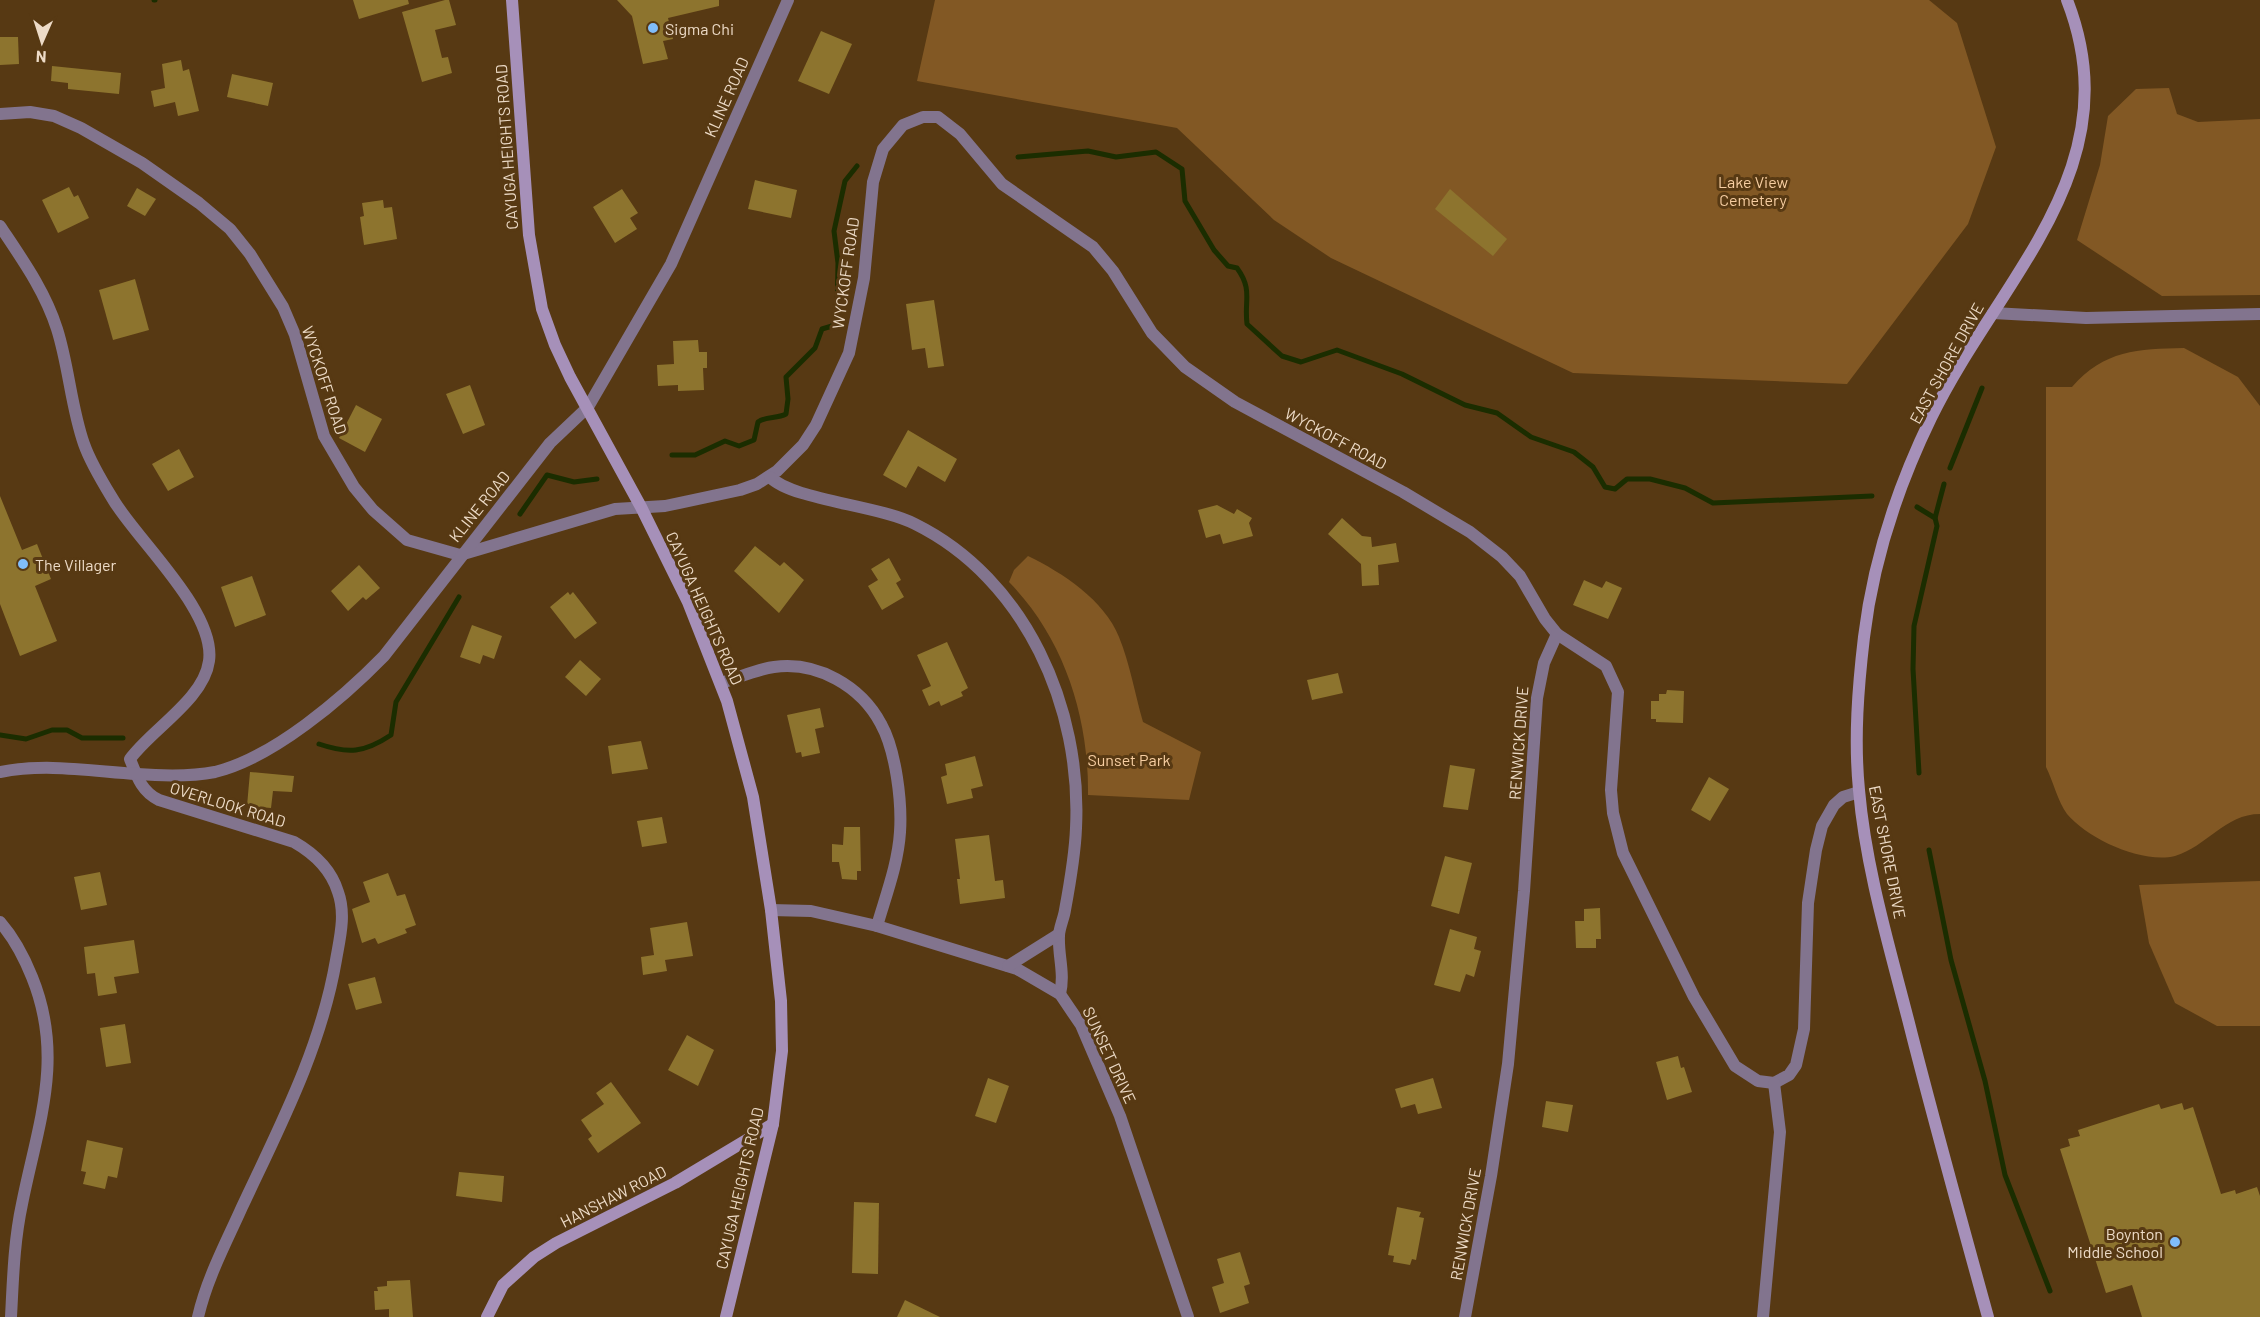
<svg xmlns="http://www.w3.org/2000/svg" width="2260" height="1317" font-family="Barlow,sans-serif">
	<rect width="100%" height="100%" fill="#573913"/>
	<!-- green -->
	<g fill="#825824">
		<path d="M935 0H1929L1957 23 1996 147 1968 224 1847 384 1573 373 1331 258 1274 220 1177 128 917 81Z"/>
		<path d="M2169 88 2177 114 2198 122 2260 119V295L2162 296 2077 240 2100 165 2108 116 2136 89Z"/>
		<path d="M2184 348 2238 377 2260 406V814C2225 814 2206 847 2175 856 2142 864 2088 839 2067 814 2058 802 2053 781 2046 767V387H2072C2104 350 2138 349 2184 348Z"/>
		<path d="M1028 556C1063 573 1104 600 1119 637 1130 664 1135 694 1143 722L1201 752 1189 800 1088 795C1089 717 1064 638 1009 582L1014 570Z"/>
		<path d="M2260 881V1026H2217L2175 1003 2149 943 2139 885Z"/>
	</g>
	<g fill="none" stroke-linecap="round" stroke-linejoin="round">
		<!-- stream -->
		<g stroke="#1b2d00" stroke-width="5">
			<path d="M154 0H155"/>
			<path d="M1018 157 1088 151 1116 157 1156 152 1182 169 1185 201 1214 250 1228 266 1237 268C1253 290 1244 300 1247 324L1282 356 1301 362 1337 350 1402 374 1465 405 1497 413 1531 437 1574 452 1593 467 1605 487 1615 489 1627 479H1650L1685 488 1713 503 1872 496"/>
			<path d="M672 455H695L725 441 739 446 754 440 758 422C766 416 777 419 786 414L788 399 786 377 815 348 822 329 832 326 837 319 838 263 834 231 845 181 857 166"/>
			<path d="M1950 468 1982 388"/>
			<path d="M1917 507 1935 518 1937 526 1914 626 1913 669 1919 773"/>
			<path d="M520 514 547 475 574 482 597 479"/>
			<path d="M1935 518 1944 484"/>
			<path d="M0 735 26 739 52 730H67L82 738H123"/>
			<path d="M319 744C348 754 364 753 391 735L396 702 459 597"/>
			<path d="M1929 850 1951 960 1985 1081 2005 1175 2050 1291"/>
		</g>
	</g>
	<!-- building -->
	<g fill="#8d742e">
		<path d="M353 0H408L409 4 359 19Z"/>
		<path d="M445 0H449L456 25 435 30 442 58 448 57 452 73 422 82 402 12Z"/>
		<path d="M617 0H719V6L668 18 673 39 663 41 668 59 643 64 632 16Z"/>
		<path d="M821 31 852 44 829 94 798 81Z"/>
		<path d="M0 37H18L19 64 0 65Z"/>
		<path d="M181 60 183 71 189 69 199 111 178 116 175 102 154 107 151 91 165 88 162 64Z"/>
		<path d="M52 66 121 73 119 94 68 89V83L51 81Z"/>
		<path d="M232 74 273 83 268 106 227 97Z"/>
		<path d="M755 180 797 190 791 218 748 209Z"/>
		<path d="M69 187 74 197 78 195 89 218 58 233 42 200Z"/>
		<path d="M137 188 156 199 145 216 127 206Z"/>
		<path d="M622 189 638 213 630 218 637 229 615 243 593 207Z"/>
		<path d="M1450 189 1507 239 1493 256 1435 209Z"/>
		<path d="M383 200 384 208 392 207 397 239 364 245 360 217 364 216 362 203Z"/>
		<path d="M135 279 149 330 113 340 99 290Z"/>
		<path d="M934 300 944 366 928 368 925 348 912 350 906 304Z"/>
		<path d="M698 340 699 352H707V368H703L704 390 678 391V385L658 386 657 365 674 364 673 341Z"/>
		<path d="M470 385 485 425 463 434 446 394Z"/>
		<path d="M356 405 382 419 365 452 339 438Z"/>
		<path d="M908 430 957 459 945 482 918 466 906 488 883 475Z"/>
		<path d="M179 449 194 477 168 491 152 464Z"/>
		<path d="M0 496 22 550 37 544 51 579 35 586 57 641 20 656 0 604Z"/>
		<path d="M1217 505 1234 514 1237 509 1252 518 1249 523 1253 536 1223 544 1220 534 1206 538 1198 510Z"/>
		<path d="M1342 518 1362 536 1371 537 1372 547 1396 543 1399 562 1378 565 1379 585 1362 586 1361 564 1328 534Z"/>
		<path d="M755 546 780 566 784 562 804 580 779 613 734 571Z"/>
		<path d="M889 558 901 580 896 583 904 597 882 610 868 586 878 580 871 569Z"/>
		<path d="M359 565 380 588 366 600 363 597 348 611 331 591Z"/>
		<path d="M252 576 266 615 235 627 221 587Z"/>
		<path d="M1584 580 1602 588 1606 581 1622 588 1608 619 1573 605Z"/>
		<path d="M568 592 570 595 573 592 597 623 575 639 550 607Z"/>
		<path d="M472 625 502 636 494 659 483 655 480 664 460 657Z"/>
		<path d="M947 642 968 688 961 692 963 696 941 706 939 701 929 706 922 690 931 686 917 655Z"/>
		<path d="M580 660 601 679 586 696 565 677Z"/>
		<path d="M1338 673 1343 693 1312 700 1307 680Z"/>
		<path d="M1667 690 1684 691 1683 723 1656 722V719H1651V701H1659V694H1666Z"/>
		<path d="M820 708 824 727 815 729 820 753 802 757 801 752 796 753 787 715Z"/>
		<path d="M641 741 648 769 612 774 608 746Z"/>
		<path d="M975 756 983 786 971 789 973 798 947 804 941 777 947 775 945 764Z"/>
		<path d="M1450 765 1475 769 1468 810 1443 807Z"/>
		<path d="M250 772 294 776 292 792 273 791 271 808 247 806Z"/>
		<path d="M1709 777 1729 789 1710 821 1691 810Z"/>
		<path d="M662 817 667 843 642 847 637 821Z"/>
		<path d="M844 827H860L861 871H857V880L842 879 839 862H832V844L843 845Z"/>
		<path d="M989 835 995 881 1003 880 1005 898 960 904 957 879H960L955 839Z"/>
		<path d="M1445 856 1472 863 1459 914 1431 906Z"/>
		<path d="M100 872 107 905 81 910 74 877Z"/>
		<path d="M388 873 397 896 405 894 416 925 405 929 407 933 378 944 375 938 362 943 352 909 370 902 363 882Z"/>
		<path d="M1600 908 1601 939H1596V948H1576L1575 921H1584V909Z"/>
		<path d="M687 922 693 956 665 960 667 971 643 975 641 957 654 955 650 928Z"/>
		<path d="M1450 929 1477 937 1474 949 1481 951 1474 977 1466 974 1460 992 1434 985Z"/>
		<path d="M134 940 139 973 114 977 117 993 98 996 95 973 87 974 84 947Z"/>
		<path d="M375 977 382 1003 356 1010 348 984Z"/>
		<path d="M125 1024 131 1063 106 1067 100 1028Z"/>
		<path d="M687 1035 714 1050 698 1086 668 1070Z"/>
		<path d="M1678 1056 1681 1068 1684 1067 1692 1092 1667 1100 1656 1062Z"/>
		<path d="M988 1078 1009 1086 996 1123 975 1116Z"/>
		<path d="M1433 1078 1442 1108 1418 1114 1415 1104 1401 1108 1395 1089Z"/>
		<path d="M611 1082 641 1123 598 1153 588 1139 592 1136 581 1120 604 1104 596 1093Z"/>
		<path d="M1546 1101 1573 1105 1568 1132 1542 1127Z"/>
		<path d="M2182 1103 2184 1110 2193 1107 2221 1194 2235 1190 2236 1194 2257 1187 2260 1196V1317H2142L2132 1285 2106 1293 2060 1149 2070 1146 2068 1139 2080 1136 2078 1130 2159 1104 2161 1109Z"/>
		<path d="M87 1140 123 1148 117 1178 108 1176 105 1189 83 1184 86 1172 81 1171Z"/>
		<path d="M459 1172 504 1176 502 1202 456 1196Z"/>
		<path d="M854 1202 879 1203 878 1274 852 1273Z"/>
		<path d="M1397 1207 1421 1212 1419 1217 1424 1218 1416 1260 1412 1259 1410 1265 1393 1262 1394 1256 1388 1255Z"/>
		<path d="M1240 1252 1250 1284 1244 1286 1249 1303 1220 1313 1212 1287 1224 1283 1217 1259Z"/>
		<path d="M410 1280 413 1317H389V1309L375 1310 374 1291H378L377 1287 387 1286V1281Z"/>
		<path d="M905 1300 940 1317H897Z"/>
	</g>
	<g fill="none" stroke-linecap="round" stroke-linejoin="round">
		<!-- street -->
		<g stroke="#82748e" stroke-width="12">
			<path d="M0 114 30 112 54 116 81 128 142 163 199 203 230 229 250 254 283 307 295 335 324 436 354 487 373 510 407 540 460 555 615 509 665 506 740 490 757 484 777 471 803 445 816 425 849 353 864 278 873 182 883 149 903 125 923 117H938L960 134 1002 184 1093 247 1113 271 1152 333 1185 367 1235 402 1403 492 1470 532 1502 557 1520 576 1545 619 1557 634 1606 666 1618 692 1611 790 1613 813 1623 853 1694 997 1735 1066 1758 1081 1774 1083 1789 1075 1796 1065 1804 1029 1808 903 1816 850 1822 826 1834 805 1843 797 1859 792"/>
			<path d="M0 226C22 259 45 291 57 329 69 367 71 407 84 444 91 464 103 483 114 501 139 542 216 612 209 661 204 699 152 729 130 759 137 777 142 792 159 800L294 842C315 854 331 869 338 892 346 914 340 937 336 960 321 1048 280 1126 242 1207 226 1243 207 1278 198 1317"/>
			<path d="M1993 313 2086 318 2260 314"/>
			<path d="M770 477C792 500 878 505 915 524 1026 579 1082 708 1076 828 1075 856 1070 883 1065 910 1064 918 1059 928 1059 936 1058 956 1065 973 1060 994"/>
			<path d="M721 683C738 678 757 669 774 667 817 661 861 686 881 724 896 751 902 802 900 832 898 864 886 895 877 926"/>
			<path d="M0 772C46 763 91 771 137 774 163 776 189 777 215 772 273 758 343 698 384 656L550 443 588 407 671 264 788 0"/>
			<path d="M771 910 811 911 877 926 1017 969 1060 994 1081 1025 1120 1116 1188 1317"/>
			<path d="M0 922C14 938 24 957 32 977 65 1058 38 1124 22 1204 14 1241 13 1279 11 1317"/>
			<path d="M1008 966 1059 934"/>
			<path d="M1465 1317 1491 1176 1508 1064 1524 891 1537 698 1544 663 1557 634"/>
			<path d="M1763 1317 1780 1132 1774 1083"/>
		</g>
		<!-- secondary -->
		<g stroke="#a690b9" stroke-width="12">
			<path d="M512 0 529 235 542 309 555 345 570 377 641 507 688 602 727 701 753 797 771 910 781 1001 782 1051 773 1124 726 1317"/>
			<path d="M487 1317 503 1285 534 1257 556 1243 675 1183 773 1124"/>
			<path d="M1988 1317C1962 1223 1936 1129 1912 1035 1892 955 1866 872 1859 790 1854 739 1858 688 1864 637 1873 562 1898 486 1931 418 1998 279 2133 169 2067 0"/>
		</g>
	</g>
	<!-- markers -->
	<g fill="#80bdfa" stroke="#573913" stroke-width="2">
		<circle cx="653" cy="28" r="6"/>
		<circle cx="23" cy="564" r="6"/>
		<circle cx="2175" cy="1242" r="6"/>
	</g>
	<g text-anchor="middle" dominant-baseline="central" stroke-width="6" stroke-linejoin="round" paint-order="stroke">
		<!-- poi labels -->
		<g font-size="16" fill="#eddbc7" stroke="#573913" text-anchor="start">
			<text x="665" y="28">Sigma Chi</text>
			<text x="35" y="564">The Villager</text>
			<text x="2163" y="1233" text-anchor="end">Boynton<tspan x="2163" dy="18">Middle School</tspan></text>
		</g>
		<!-- street labels -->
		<g font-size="16" fill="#eddbc7" stroke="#573913">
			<text transform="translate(726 97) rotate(-66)">KLINE ROAD</text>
			<text transform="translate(506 147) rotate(-94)">CAYUGA HEIGHTS ROAD</text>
			<text transform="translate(845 273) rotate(-82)">WYCKOFF ROAD</text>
			<text transform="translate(1946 363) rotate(-61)">EAST SHORE DRIVE</text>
			<text transform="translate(325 380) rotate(72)">WYCKOFF ROAD</text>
			<text transform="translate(1336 438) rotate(28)">WYCKOFF ROAD</text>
			<text transform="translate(479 506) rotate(-51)">KLINE ROAD</text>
			<text transform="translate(705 608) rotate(66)">CAYUGA HEIGHTS ROAD</text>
			<text transform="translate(1518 743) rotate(-86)">RENWICK DRIVE</text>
			<text transform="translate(228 804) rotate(17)">OVERLOOK ROAD</text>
			<text transform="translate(1888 852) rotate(79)">EAST SHORE DRIVE</text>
			<text transform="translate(1110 1055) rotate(65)">SUNSET DRIVE</text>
			<text transform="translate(739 1188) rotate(-77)">CAYUGA HEIGHTS ROAD</text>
			<text transform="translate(613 1196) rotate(-27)">HANSHAW ROAD</text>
			<text transform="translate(1465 1224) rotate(-80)">RENWICK DRIVE</text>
		</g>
		<!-- park labels -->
		<g font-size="16" fill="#f7cea2" stroke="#573913">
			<text x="1753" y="181">Lake View<tspan x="1753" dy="18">Cemetery</tspan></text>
			<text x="1129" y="759">Sunset Park</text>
		</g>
	</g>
	<!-- north arrow -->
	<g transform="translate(42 42) rotate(183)" stroke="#573913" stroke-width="4.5" paint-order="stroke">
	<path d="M0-4.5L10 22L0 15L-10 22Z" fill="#eddbc7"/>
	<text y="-9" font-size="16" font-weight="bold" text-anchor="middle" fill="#eddbc7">N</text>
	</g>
</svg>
